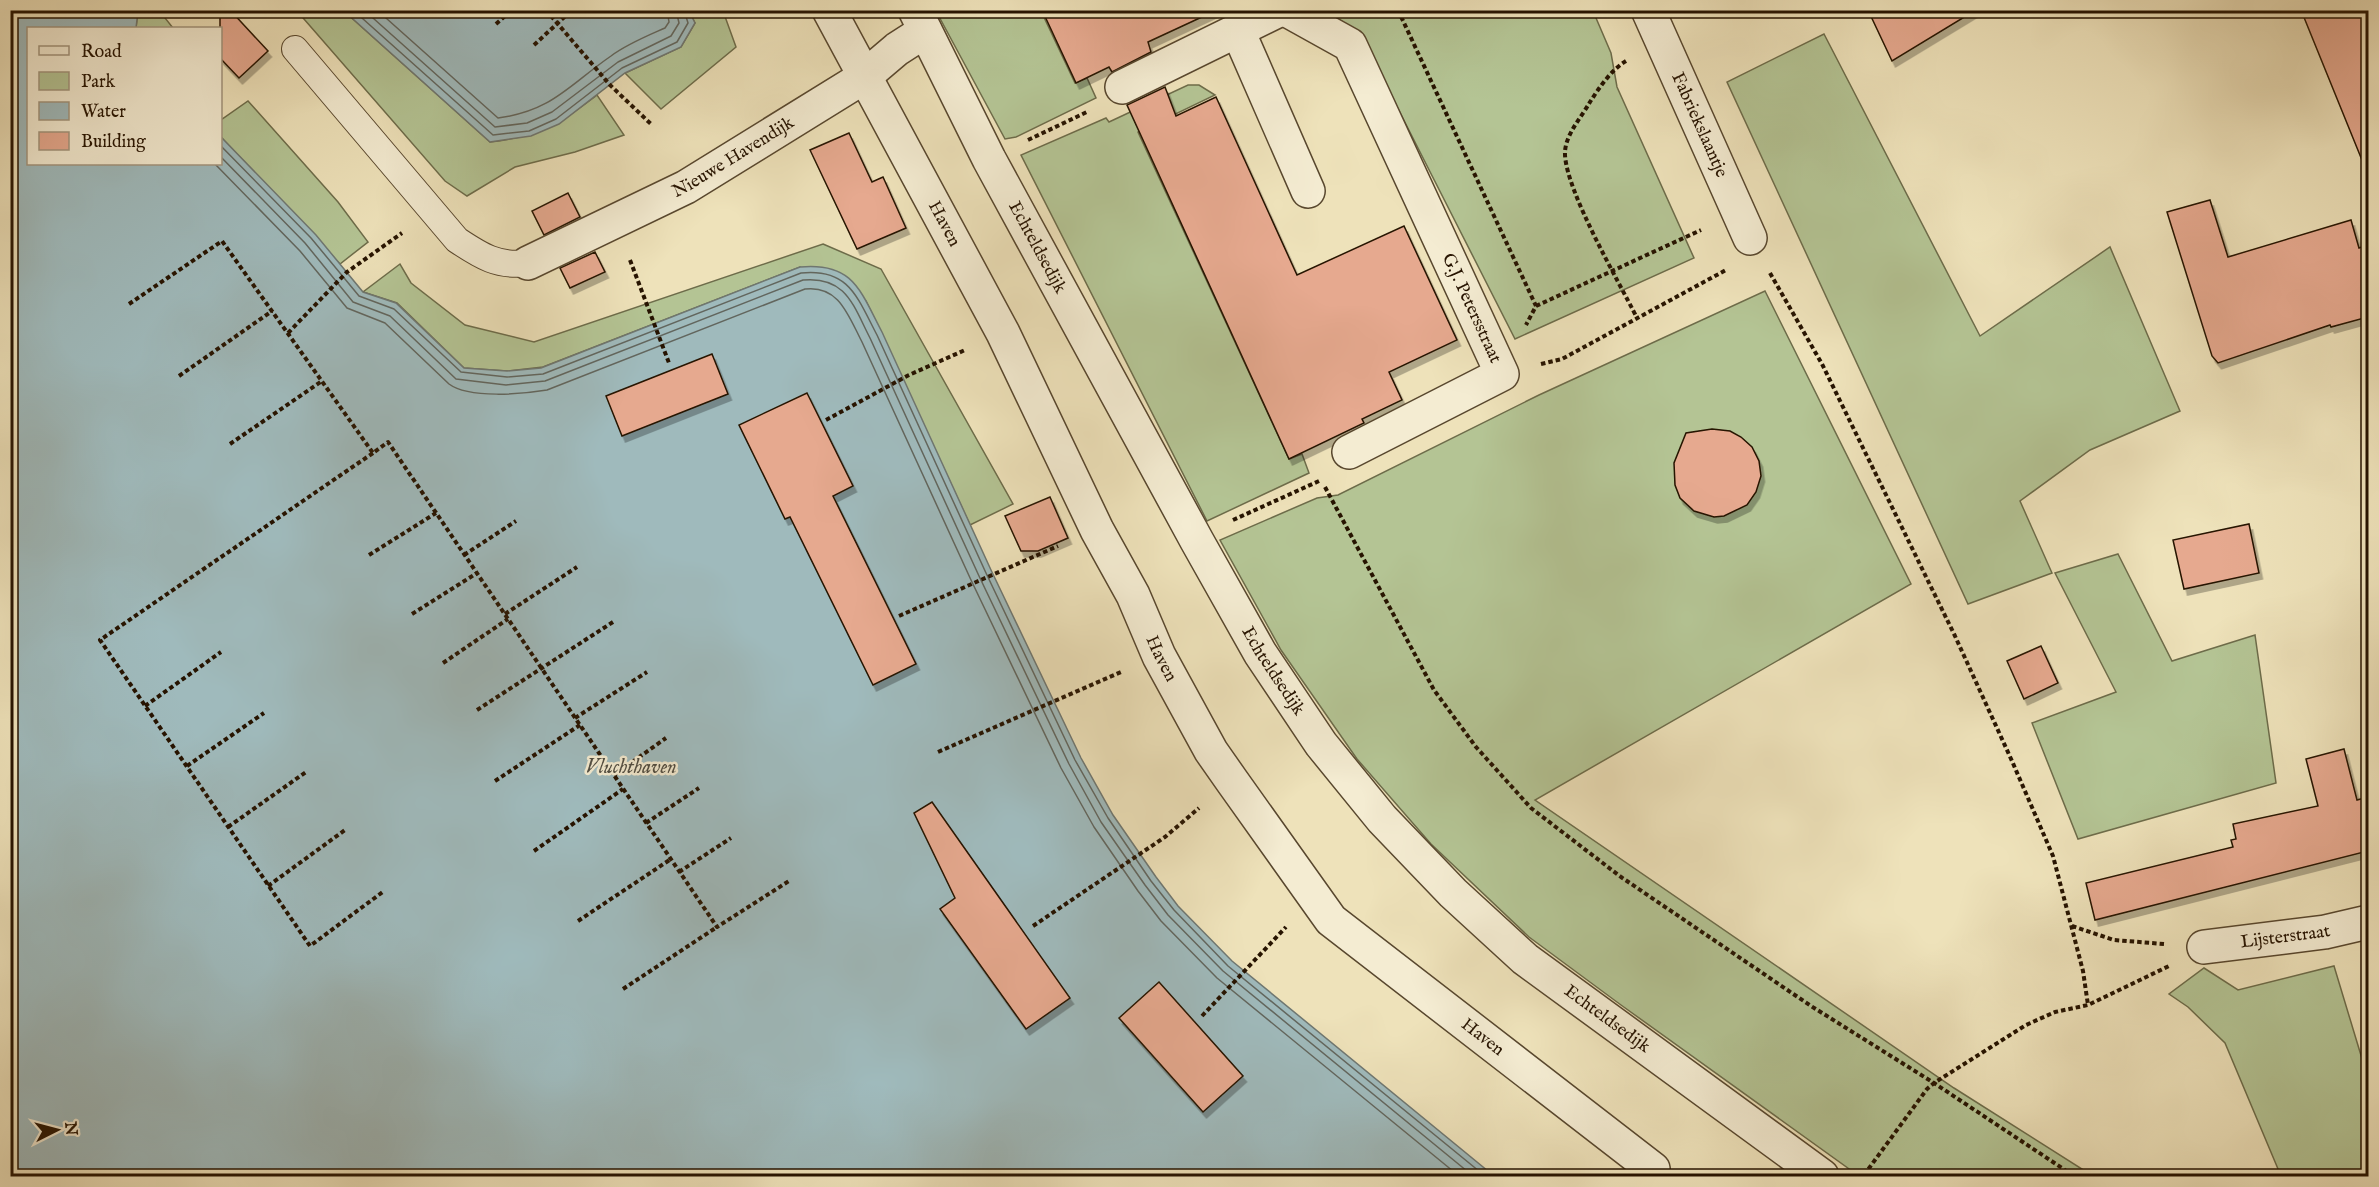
<svg xmlns="http://www.w3.org/2000/svg" width="2379" height="1187" font-family="'IM FELL English',serif">
	<defs>
		<filter id="shadow"><feDropShadow dx="3.5" dy="6" stdDeviation="0" flood-color="#0004"/></filter>
	</defs>
	<rect width="100%" height="100%" fill="#eee2ba"/>
	<filter id="stains"><feTurbulence type="fractalNoise" baseFrequency=".00333" numOctaves="4"/><feColorMatrix values="0 0 0 0 .2 0 0 0 0 .09 0 0 0 0 .02 0 0 0 .5 -.17"/></filter>
	<radialGradient id="worn" r=".72"><stop offset=".6" stop-color="#630" stop-opacity="0"/><stop offset="1" stop-color="#630" stop-opacity=".3"/></radialGradient>
	<!-- green -->
	<g fill="#b4c494" stroke="#6d6c4a" stroke-width="1.5">
		<path d="M138 11H174L165 18 173 28H136Z"/>
		<path d="M297 11H344L490 142C544 135 554 127 597 95L624 135 575 152 515 167 467 196 445 181Z"/>
		<path d="M689 11H723L736 47 661 109 625 73 681 47 695 23Z"/>
		<path d="M936 11H1041L1075 83 1087 78 1096 98 1016 137 1005 139Z"/>
		<path d="M1325 11H1593L1611 53 1617 87 1694 258 1515 339 1359 32Z"/>
		<path d="M1824 34 1980 336 2110 247 2180 411 2090 450 2020 501 2052 573 1968 604 1727 82Z"/>
		<path d="M1188 85H1199L1215 95 1138 132 1289 459 1302 454 1309 473 1207 521 1021 155 1106 118 1109 122Z"/>
		<path d="M248 101 338 202 368 242 340 264 221 137V120Z"/>
		<path d="M823 244 881 269 1013 504 970 525 866 301 800 267 543 367 507 371 464 368 397 303 363 292 400 264 411 283 465 325 534 342Z"/>
		<path d="M1765 291 1911 584 1535 800 1954 1088 2093 1176H1859L1621 1005 1529 937 1431 844 1357 759 1281 650 1220 540 1317 498 1338 495 1539 395Z"/>
		<path d="M2118 554 2172 661 2255 635 2276 783 2078 839 2032 723 2116 692 2055 573Z"/>
		<path d="M2334 966 2363 1062 2368 1060V1176H2281L2225 1043 2188 1007 2169 994 2204 968 2238 990Z"/>
	</g>
	<!-- water -->
	<g fill="#9fbabc" stroke="#6f7771" stroke-width="1.5">
		<path d="M10 11H138L136 28H28V164H220L221 137 316 235 363 292 396 303 464 368 507 371 541 368 800 267C853 262 860 290 882 332L991 570 1081 758 1113 815 1156 877 1178 906 1232 961 1494 1176H11Z"/>
		<path d="M689 11 695 23 681 47 625 73 559 124 531 136 490 142 344 11Z"/>
	</g>
	<g fill="none" stroke-linecap="round" stroke-linejoin="round">
		<!-- shore -->
		<g stroke="#62665e" stroke-width="1.5">
			<path d="M353 10 493 135 529 131 556 119 622 68 677 42 688 23 684 10"/>
			<path d="M364 10 495 127 527 123 552 112 618 62 671 36 679 23 676 10"/>
			<path d="M377 10 498 118C552 111 569 85 611 56 627 44 647 36 665 28L669 22 667 10"/>
			<path d="M220 145 311 238 359 296 394 309 461 372 507 377 543 374 801 273C849 268 857 297 877 335L986 573 1075 760 1108 818 1151 881 1174 910 1228 966 1485 1176"/>
			<path d="M220 156 305 243 353 302 390 316 456 379 506 385 545 381 803 280C846 276 853 305 870 338L979 576 1069 764 1101 822 1145 885 1168 915 1223 971 1473 1176"/>
			<path d="M215 164 300 251 347 308 385 323 449 384C469 399 523 394 547 390L805 289C839 285 848 315 862 342L971 580 1061 768 1094 827 1138 891 1161 921 1217 978 1459 1176"/>
		</g>
	</g>
	<!-- building -->
	<g fill="#e6a98f" stroke="#261300" stroke-width="1.5" filter="url(#shadow)">
		<path d="M220 10H230L268 51 239 78 220 58Z"/>
		<path d="M1042 10H1217L1148 42 1151 52 1112 72 1109 67 1076 83Z"/>
		<path d="M1868 10H1976L1892 61Z"/>
		<path d="M2301 10H2368V169L2366 170Z"/>
		<path d="M1165 87 1176 116 1216 97 1297 275 1404 226 1457 340 1389 372 1402 400 1362 419 1364 423 1289 459 1127 105Z"/>
		<path d="M849 133 872 182 883 177 906 228 857 249 810 150Z"/>
		<path d="M568 193 580 217 544 235 532 211Z"/>
		<path d="M2210 200 2228 257 2351 220 2359 248 2362 247 2368 268V317L2331 327 2330 325 2218 363 2212 356 2167 212Z"/>
		<path d="M595 252 605 272 570 288 560 268Z"/>
		<path d="M712 354 728 394 622 436 606 396Z"/>
		<path d="M807 393 853 486 833 496 916 664 873 685 790 517 785 519 739 425Z"/>
		<path d="M1712 429 1730 431 1741 437 1752 447 1759 461 1761 476 1756 492 1747 505 1724 516 1714 517 1694 511 1680 498 1675 485 1674 463 1686 433Z"/>
		<path d="M1050 497 1068 538 1038 551H1021L1005 516Z"/>
		<path d="M2249 524 2259 573 2184 589 2173 540Z"/>
		<path d="M2041 646 2058 683 2024 699 2007 661Z"/>
		<path d="M2344 749 2357 800 2368 797V851L2095 920 2086 883 2233 847 2231 840 2236 839 2233 824 2318 806 2306 759Z"/>
		<path d="M932 802 1070 998 1026 1029 940 909 955 898 914 813Z"/>
		<path d="M1159 982 1243 1076 1203 1112 1119 1018Z"/>
	</g>
	<g fill="none" stroke-linecap="round" stroke-linejoin="round">
		<defs>
			<path id="service" d="M295 49 457 240C481 256 498 267 528 263"/>
			<g id="minor">
				<path id="s1" d="M829 10 1003 333 1097 530 1133 595 1159 656 1211 751 1232 781 1331 920 1653 1169 1648 1176"/>
				<path id="s2" d="M915 10 989 159 1197 541 1260 653 1321 744 1382 819 1453 893 1525 959 1822 1176"/>
				<path id="s3" d="M1287 10 1350 45 1502 374 1349 452"/>
				<path id="s4" d="M1648 10 1750 238"/>
				<path d="M1238 31 1308 191"/>
				<path d="M1122 87 1279 10"/>
				<path id="s5" d="M528 263 686 187 864 77 897 49 925 31"/>
				<path id="s6" d="M2204 947 2325 932 2368 922"/>
			</g>
		</defs>
		<!-- service casing -->
		<use href="#service" stroke="#58472e" stroke-width="28"/>
		<!-- minor casing -->
		<use href="#minor" stroke="#58472e" stroke-width="36"/>
		<!-- path -->
		<g stroke="#261300" stroke-width="4" stroke-dasharray="4.5 3" stroke-linecap="butt">
			<path d="M546 10 610 85 652 125"/>
			<path d="M1398 10 1536 306 1526 325"/>
			<path d="M496 24 512 10"/>
			<path d="M534 45 572 10"/>
			<path d="M1626 61C1611 70 1599 88 1590 102 1581 118 1564 136 1565 155 1567 193 1618 280 1637 318"/>
			<path d="M1028 140 1089 111"/>
			<path d="M630 260 669 363"/>
			<path d="M1770 273 1822 364 1955 636 2012 761 2053 856 2083 971 2088 1005"/>
			<path d="M129 304 222 241 373 453 388 442 717 927 789 881"/>
			<path d="M1536 306 1701 230"/>
			<path d="M288 333 347 272 402 233"/>
			<path d="M1541 364 1562 359 1726 270"/>
			<path d="M179 376 272 311"/>
			<path d="M826 420 909 375 965 350"/>
			<path d="M230 444 322 381"/>
			<path d="M373 453 100 640 310 946 384 891"/>
			<path d="M1325 487 1434 690 1476 747 1531 808 1621 877 1811 1006 1934 1083 2074 1176"/>
			<path d="M1233 520 1319 481"/>
			<path d="M369 555 436 513"/>
			<path d="M464 555 516 521"/>
			<path d="M412 614 477 573"/>
			<path d="M505 614 577 567"/>
			<path d="M899 616 1058 546"/>
			<path d="M443 663 508 619"/>
			<path d="M145 706 221 652"/>
			<path d="M477 710 613 622"/>
			<path d="M575 718 647 672"/>
			<path d="M938 752 1121 672"/>
			<path d="M187 766 264 713"/>
			<path d="M614 775 666 738"/>
			<path d="M495 781 580 725"/>
			<path d="M646 823 699 788"/>
			<path d="M228 827 306 772"/>
			<path d="M534 851 623 789"/>
			<path d="M679 872 731 838"/>
			<path d="M268 886 345 830"/>
			<path d="M578 921 671 859"/>
			<path d="M1033 926 1165 837 1199 808"/>
			<path d="M2072 926 2114 940 2164 944"/>
			<path d="M623 989 717 927"/>
			<path d="M1202 1016 1286 927"/>
			<path d="M1864 1175 1927 1089 1934 1083 2026 1025 2055 1012 2088 1005 2169 966"/>
		</g>
		<!-- service -->
		<use href="#service" stroke="#f4ecd2" stroke-width="26"/>
		<!-- minor -->
		<use href="#minor" stroke="#f4ecd2" stroke-width="33"/>
	</g>
	<g text-anchor="middle" dominant-baseline="central" stroke-width="5" stroke-linejoin="round" paint-order="stroke">
		<!-- street labels -->
		<g font-size="18" fill="#261300" stroke="#f4ecd2">
			<text stroke="none"><textPath href="#s4" startOffset="126">Fabriekslaantje</textPath></text>
			<text stroke="none"><textPath href="#s5" startOffset="231">Nieuwe Havendijk</textPath></text>
			<text stroke="none"><textPath href="#s1" startOffset="243">Haven</textPath></text>
			<text stroke="none"><textPath href="#s2" startOffset="267">Echteldsedijk</textPath></text>
			<text stroke="none"><textPath href="#s3" startOffset="362">G.J. Petersstraat</textPath></text>
			<text stroke="none"><textPath href="#s1" startOffset="729">Haven</textPath></text>
			<text stroke="none"><textPath href="#s2" startOffset="752">Echteldsedijk</textPath></text>
			<text stroke="none"><textPath href="#s6" startOffset="82">Lijsterstraat</textPath></text>
			<text stroke="none"><textPath href="#s2" startOffset="1238">Echteldsedijk</textPath></text>
			<text stroke="none"><textPath href="#s1" startOffset="1233">Haven</textPath></text>
		</g>
		<!-- water labels -->
		<g font-size="20" font-style="italic" fill="#504d42" stroke="#f4ecd2">
			<text x="631" y="767">Vluchthaven</text>
		</g>
	</g>
	<!-- margin -->
	<rect width="2379" height="1187" fill="none" stroke="#eee2ba" stroke-width="36"/>
	<rect x="12" y="12" width="2355" height="1163" fill="none" stroke="#261300" stroke-width="3"/>
	<rect x="18" y="18" width="2343" height="1151" fill="none" stroke="#261300" stroke-width="1.5"/>
	<!-- legend -->
	<rect x="27" y="27" width="195" height="138" fill="#f4ecd2" stroke="#a2957e" stroke-width="1.5"/>
	<rect x="39" y="46" width="30" height="9" fill="#f4ecd2" stroke="#a2957e" stroke-width="1.5"/>
	<text x="81" y="57" font-size="18" fill="#261300">Road</text>
	<rect x="39" y="72" width="30" height="18" fill="#b4c494" stroke="#a2957e" stroke-width="1.5"/>
	<text x="81" y="87" font-size="18" fill="#261300">Park</text>
	<rect x="39" y="102" width="30" height="18" fill="#9fbabc" stroke="#a2957e" stroke-width="1.5"/>
	<text x="81" y="117" font-size="18" fill="#261300">Water</text>
	<rect x="39" y="132" width="30" height="18" fill="#e6a98f" stroke="#a2957e" stroke-width="1.5"/>
	<text x="81" y="147" font-size="18" fill="#261300">Building</text>
	<!-- north arrow -->
	<g transform="translate(57 1130) rotate(84)" stroke="#f4ecd2" stroke-width="4.5" paint-order="stroke">
	<path d="M0-4.5L10 22L0 15L-10 22Z" fill="#261300"/>
	<text y="-9" font-size="16" font-weight="bold" text-anchor="middle" fill="#261300">N</text>
	</g>
	<rect width="100%" height="100%" filter="url(#stains)"/>
	<rect width="100%" height="100%" fill="url(#worn)"/>
</svg>
